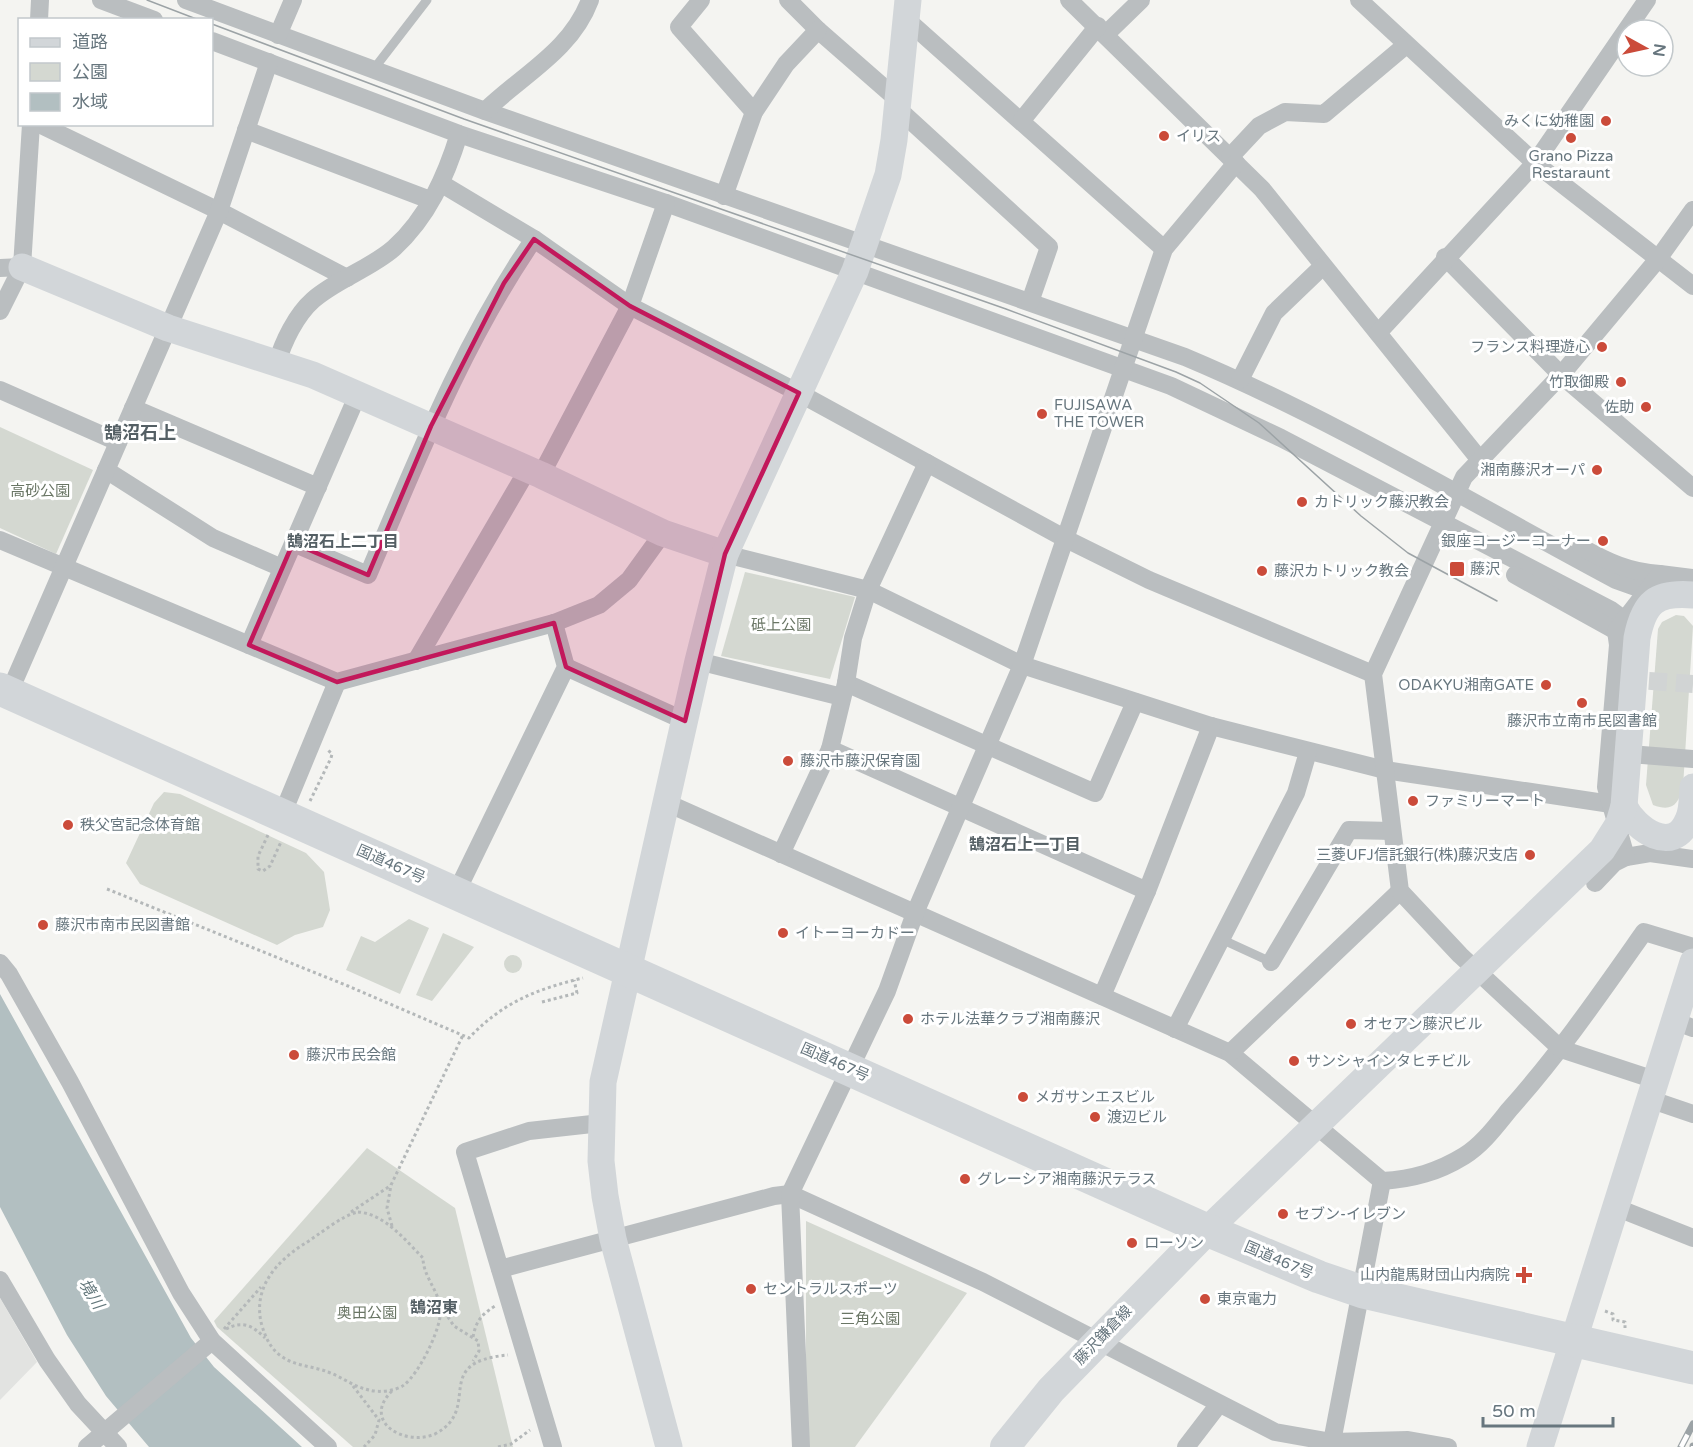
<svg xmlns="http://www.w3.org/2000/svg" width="1693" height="1447" font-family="'Varela Round','Noto Sans JP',sans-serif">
	<rect width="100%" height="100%" fill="#f4f4f1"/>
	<!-- built -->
	<path fill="#e2e3e1" d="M0 1298 37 1362 0 1400Z"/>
	<!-- green -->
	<g fill="#d4d8d1">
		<path d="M0 427 93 470 56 554 0 528Z"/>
		<path d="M745 572 855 597 830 679 721 656Z"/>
		<path d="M1676 615 1684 616 1693 626 1683 787C1678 805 1672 812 1653 805L1646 785 1658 629 1662 622Z"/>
		<path d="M164 792 180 794 306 853 324 872 330 910 323 927 295 935 277 945 140 884 126 863 154 803Z"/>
		<path d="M409 919 429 928 400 994 346 970 361 936 375 942Z"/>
		<path d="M443 933 474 947 432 1001 416 995Z"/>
		<circle cx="513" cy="964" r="9"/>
		<path d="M367 1148 455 1208 513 1447H353L217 1327 214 1321Z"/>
		<path d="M806 1221 967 1293 855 1447H806Z"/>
	</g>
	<!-- water -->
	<path fill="#b2bfc1" d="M0 994 191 1338 214 1367 302 1447H149L106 1396 67 1335 0 1207Z"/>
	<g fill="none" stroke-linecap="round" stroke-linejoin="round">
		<!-- street-tunnel -->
		<path stroke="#d1d4d4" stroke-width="18" stroke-dasharray="18 9" stroke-linecap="butt" d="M1622 679 1693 684"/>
		<!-- path -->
		<g stroke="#b4b8b9" stroke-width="3" stroke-dasharray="3 3" stroke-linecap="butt">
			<path d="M310 801 331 758 332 754 328 750"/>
			<path d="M268 835 258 856V869L263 871 270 866 281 842"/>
			<path d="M107 889 348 986 469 1038C503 1002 537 989 583 978"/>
			<path d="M542 1002 577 993 574 980"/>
			<path d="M351 1212 390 1186"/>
			<path d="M358 1212C385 1214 405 1240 423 1258 423 1279 444 1295 440 1317 437 1336 419 1373 404 1385 396 1391 379 1393 369 1390 354 1387 342 1377 328 1372 313 1366 294 1366 281 1356 270 1348 266 1338 262 1326 252 1290 274 1263 304 1244 319 1235 342 1215 358 1212Z"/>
			<path d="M392 1226 387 1208 391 1185 463 1035"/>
			<path d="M441 1307 454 1326 478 1341 479 1351 473 1361"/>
			<path d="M1605 1311 1613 1314V1320L1625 1322V1328"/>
			<path d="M224 1329 261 1287"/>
			<path d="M226 1329C243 1320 253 1326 265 1338"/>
			<path d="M473 1337C476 1321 481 1315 495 1306"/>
			<path d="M353 1386 379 1420 375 1435 364 1447"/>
			<path d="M392 1391C361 1421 404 1447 435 1434 484 1408 429 1362 508 1355"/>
			<path d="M498 1447 511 1444 530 1430"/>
		</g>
		<!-- lane -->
		<g stroke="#babec0" stroke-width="9">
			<path d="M373 70 427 0"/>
			<path d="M1221 939 1271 962"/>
		</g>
		<!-- street -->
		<g stroke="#babec0" stroke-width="18">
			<path d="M101 0 154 20"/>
			<path d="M186 0 485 111 1185 357C1333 419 1475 505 1616 580L1644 590 1671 593"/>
			<path d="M701 0 679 27 754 112"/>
			<path d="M788 0 818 30 898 100"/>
			<path d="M1069 0 1262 189 1480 460"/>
			<path d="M1359 0 1535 163 1693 286"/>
			<path d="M906 19 1164 249"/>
			<path d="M39 20 40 0"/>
			<path d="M1106 34 1141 0"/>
			<path d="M278 35 293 0"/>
			<path d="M212 41 459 134 666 203 1171 386 1281 438 1611 610 1626 621 1637 638"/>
			<path d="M897 108 1049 247 1030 302"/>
			<path d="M485 111C522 75 571 51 590 0"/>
			<path d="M1022 120 1098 26"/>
			<path d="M39 124 219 211 347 278"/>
			<path d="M246 130 430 200"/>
			<path d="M1230 157 1259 126 1285 112 1324 114 1406 45"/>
			<path d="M442 184 534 239 630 306 799 393 1066 539 1149 580 1373 674"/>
			<path d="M724 196 754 112 786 64 818 30"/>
			<path d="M1445 257 1561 375 1693 488"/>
			<path d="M0 268 22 267"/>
			<path d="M0 311 22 267 31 124"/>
			<path d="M1378 333 1535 163 1647 0"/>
			<path d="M277 363C283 342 296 315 313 300 337 279 370 269 394 248 428 217 446 176 459 134"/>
			<path d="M1240 380 1274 313 1323 266"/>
			<path d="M0 390 118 442"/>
			<path d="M133 408 318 487"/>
			<path d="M106 470 213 538 282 568"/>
			<path d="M541 475 630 306 666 203"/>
			<path d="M0 540 337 682 554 623 599 605 629 580 663 533"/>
			<path d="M293 543 368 575C417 460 463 342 534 239"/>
			<path d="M1581 547C1608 562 1629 572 1660 574"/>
			<path d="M725 554 868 590 1022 665 1211 726 1385 770 1624 806"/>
			<path d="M1515 575 1616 631"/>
			<path d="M1693 578 1660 574 1616 631 1618 645 1606 787 1626 857 1650 853 1693 859"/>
			<path d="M249 645 358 394"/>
			<path d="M416 661 528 469"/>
			<path d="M698 661 842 697"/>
			<path d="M566 667 685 721"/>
			<path d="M846 683 1095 793 1135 702"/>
			<path d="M9 693 219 211 269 62"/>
			<path d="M830 749 1147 891"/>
			<path d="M1617 753 1693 759"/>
			<path d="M667 803 1230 1053 1382 1181C1413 1179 1438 1172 1464 1156 1482 1145 1496 1126 1509 1110 1559 1054 1601 993 1644 932L1693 947"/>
			<path d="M282 815 337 682"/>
			<path d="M781 854 830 749 846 683 853 638 868 590 927 463"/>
			<path d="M1595 883 1614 863 1626 857"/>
			<path d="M456 893 566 667 554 623"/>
			<path d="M1271 962 1349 830 1392 831"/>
			<path d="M0 963 9 974 70 1082 181 1293 212 1341 328 1447"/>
			<path d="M1102 996 1147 891 1211 726"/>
			<path d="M1674 1021 1693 1028"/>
			<path d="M1175 1029 1296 793 1308 752"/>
			<path d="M1230 1053 1400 891"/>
			<path d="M1655 1080 1561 1049 1460 955 1400 891 1373 674 1464 477 1561 375 1658 259 1693 210"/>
			<path d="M1649 1099 1693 1114"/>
			<path d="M1615 1207 1693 1238"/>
			<path d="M500 1269 774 1196 790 1194 983 1282 1275 1432 1332 1442 1408 1440 1448 1447"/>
			<path d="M0 1280 47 1360 78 1404 118 1447"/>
			<path d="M87 1447 212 1341"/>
			<path d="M553 1447 465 1152 529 1131 601 1123"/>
			<path d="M801 1447 790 1194 887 991 915 913 1022 665 1164 249 1236 163"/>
			<path d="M1186 1447 1219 1404"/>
			<path d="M1331 1447 1382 1181"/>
		</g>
		<!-- secondary -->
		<g stroke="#d2d6d9" stroke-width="27">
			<path d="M22 267 168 328 313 375 541 475 663 533 725 554"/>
			<path d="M1624 806C1635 829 1673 856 1688 820 1693 810 1692 798 1693 787"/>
			<path d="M1207 1230 1602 850 1619 823 1624 806 1637 638C1644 602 1656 592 1693 595"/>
			<path d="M669 1447 613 1239 605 1196 601 1161 603 1082 698 661 725 554 855 271 888 175 894 140 908 0"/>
			<path d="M1540 1447 1693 962"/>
		</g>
		<!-- primary -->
		<path stroke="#d2d6d9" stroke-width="30" d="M1005 1447 1051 1390 1207 1230"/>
		<!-- highway -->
		<path stroke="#d2d6d9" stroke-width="33" d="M0 689 1207 1230 1319 1277 1363 1292 1693 1368"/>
		<!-- tram -->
		<g stroke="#9ca3a6" stroke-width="1.5">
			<path d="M147 0 199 20"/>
			<path d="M212 24 464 119 1006 309 1176 372 1200 383 1259 423 1361 516 1408 553 1497 601"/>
		</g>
		<defs>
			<g id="rail">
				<path d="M1681 1447 1693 1424"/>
				<path d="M1693 1447V1446"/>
			</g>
		</defs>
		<!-- rail casing -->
		<use href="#rail" stroke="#9ca3a6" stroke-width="7"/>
		<!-- rail -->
		<use href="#rail" stroke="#fff" stroke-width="4.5" stroke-dasharray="14" stroke-linecap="butt"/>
	</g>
	<!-- marked area -->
	<path fill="#c2185b" fill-opacity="0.2" stroke="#c2185b" stroke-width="4.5" stroke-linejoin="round" d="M534 239 630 306 799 393 725 554 685 721 566 667 554 623 337 682 249 645 293 543 368 575 431 426 504 283Z"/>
	<!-- markers -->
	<g fill="#cb4b3a" stroke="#fff" stroke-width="2">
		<circle cx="1606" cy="121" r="6"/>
		<circle cx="1164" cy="136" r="6"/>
		<circle cx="1571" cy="138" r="6"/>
		<circle cx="1602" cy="347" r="6"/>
		<circle cx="1621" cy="382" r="6"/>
		<circle cx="1646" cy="407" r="6"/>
		<circle cx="1042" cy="414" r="6"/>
		<circle cx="1597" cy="470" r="6"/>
		<circle cx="1302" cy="502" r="6"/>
		<circle cx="1603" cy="541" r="6"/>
		<rect x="1449" y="561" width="16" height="16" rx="3"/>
		<circle cx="1262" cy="571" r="6"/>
		<circle cx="1546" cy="685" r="6"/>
		<circle cx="1582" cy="703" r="6"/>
		<circle cx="788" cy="761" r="6"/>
		<circle cx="1413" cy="801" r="6"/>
		<circle cx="68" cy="825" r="6"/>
		<circle cx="1530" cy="855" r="6"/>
		<circle cx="43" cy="925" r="6"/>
		<circle cx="783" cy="933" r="6"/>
		<circle cx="908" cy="1019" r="6"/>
		<circle cx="1351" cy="1024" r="6"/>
		<circle cx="294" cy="1055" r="6"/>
		<circle cx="1294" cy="1061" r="6"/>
		<circle cx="1023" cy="1097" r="6"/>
		<circle cx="1095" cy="1117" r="6"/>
		<circle cx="965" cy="1179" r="6"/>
		<circle cx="1283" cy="1214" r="6"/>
		<circle cx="1132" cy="1243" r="6"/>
		<path d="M1521 1266h6v6h6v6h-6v6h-6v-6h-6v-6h6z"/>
		<circle cx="751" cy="1289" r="6"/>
		<circle cx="1205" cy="1299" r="6"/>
	</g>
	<g text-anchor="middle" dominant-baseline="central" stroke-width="6" stroke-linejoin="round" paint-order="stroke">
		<!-- poi labels -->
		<g font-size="15" fill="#67767e" stroke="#fff" text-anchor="start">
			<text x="1594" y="121" text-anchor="end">みくに幼稚園</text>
			<text x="1176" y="136">イリス</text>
			<text x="1571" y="156" text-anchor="middle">Grano Pizza<tspan x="1571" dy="17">Restaraunt</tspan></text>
			<text x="1590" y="347" text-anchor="end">フランス料理遊心</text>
			<text x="1609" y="382" text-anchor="end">竹取御殿</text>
			<text x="1054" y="405">FUJISAWA<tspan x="1054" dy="17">THE TOWER</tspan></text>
			<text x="1634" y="407" text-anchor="end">佐助</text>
			<text x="1585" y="470" text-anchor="end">湘南藤沢オーパ</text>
			<text x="1314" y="502">カトリック藤沢教会</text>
			<text x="1591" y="541" text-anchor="end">銀座コージーコーナー</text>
			<text x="1470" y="569">藤沢</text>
			<text x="1274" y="571">藤沢カトリック教会</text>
			<text x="1534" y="685" text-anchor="end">ODAKYU湘南GATE</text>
			<text x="1582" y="721" text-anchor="middle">藤沢市立南市民図書館</text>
			<text x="800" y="761">藤沢市藤沢保育園</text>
			<text x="1425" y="801">ファミリーマート</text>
			<text x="80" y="825">秩父宮記念体育館</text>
			<text x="1518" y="855" text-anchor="end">三菱UFJ信託銀行(株)藤沢支店</text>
			<text x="55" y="925">藤沢市南市民図書館</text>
			<text x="795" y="933">イトーヨーカドー</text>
			<text x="920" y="1019">ホテル法華クラブ湘南藤沢</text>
			<text x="1363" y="1024">オセアン藤沢ビル</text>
			<text x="306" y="1055">藤沢市民会館</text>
			<text x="1306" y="1061">サンシャインタヒチビル</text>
			<text x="1035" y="1097">メガサンエスビル</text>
			<text x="1107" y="1117">渡辺ビル</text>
			<text x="977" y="1179">グレーシア湘南藤沢テラス</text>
			<text x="1295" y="1214">セブン-イレブン</text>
			<text x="1144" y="1243">ローソン</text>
			<text x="1510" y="1275" text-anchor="end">山内龍馬財団山内病院</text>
			<text x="763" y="1289">セントラルスポーツ</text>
			<text x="1217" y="1299">東京電力</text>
		</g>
		<!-- park labels -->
		<g font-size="15" fill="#6a7665" stroke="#fff">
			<text x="40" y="491">高砂公園</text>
			<text x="781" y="625">砥上公園</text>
			<text x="367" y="1313">奥田公園</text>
			<text x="870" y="1319">三角公園</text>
		</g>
		<!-- street labels -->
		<g font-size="15" fill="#67767e" stroke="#fff">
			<text transform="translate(391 864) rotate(24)">国道467号</text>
			<text transform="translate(835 1062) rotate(24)">国道467号</text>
			<text transform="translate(1279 1260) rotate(23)">国道467号</text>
			<text transform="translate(1103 1335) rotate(-46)">藤沢鎌倉線</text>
		</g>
		<!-- neighbourhood labels -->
		<g font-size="16" font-weight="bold" fill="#545f64" stroke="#fff">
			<text x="343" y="542">鵠沼石上二丁目</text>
			<text x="1025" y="845">鵠沼石上一丁目</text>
			<text x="434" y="1308">鵠沼東</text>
		</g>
		<!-- water labels -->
		<g font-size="16" font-style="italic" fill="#63777b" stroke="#fff">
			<text transform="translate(91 1294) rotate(58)">境川</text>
		</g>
		<!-- quarter labels -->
		<g font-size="18" font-weight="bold" fill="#545f64" stroke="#fff">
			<text x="140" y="433">鵠沼石上</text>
		</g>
	</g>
	<!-- legend -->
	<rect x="18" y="18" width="195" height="108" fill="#ffffff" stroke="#c2c8cb" stroke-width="1.5"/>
	<rect x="30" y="38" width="30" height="9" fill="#d2d6d9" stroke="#c2c8cb" stroke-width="1.5"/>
	<text x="72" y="48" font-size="18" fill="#67767e">道路</text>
	<rect x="30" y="63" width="30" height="18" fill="#d4d8d1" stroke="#c2c8cb" stroke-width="1.5"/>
	<text x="72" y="78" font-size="18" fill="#67767e">公園</text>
	<rect x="30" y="93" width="30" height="18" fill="#b2bfc1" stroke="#c2c8cb" stroke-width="1.5"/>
	<text x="72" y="108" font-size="18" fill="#67767e">水域</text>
	<!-- north arrow -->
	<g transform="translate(1645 48) rotate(98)"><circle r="28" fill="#ffffff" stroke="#c2c8cb" stroke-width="1.5"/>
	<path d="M0-4.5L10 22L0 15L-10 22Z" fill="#cb4b3a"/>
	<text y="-9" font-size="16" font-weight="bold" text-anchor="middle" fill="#67767e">N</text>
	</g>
	<!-- scale -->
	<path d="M1483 1417v9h130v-9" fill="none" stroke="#67767e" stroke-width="3"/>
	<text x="1492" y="1417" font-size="18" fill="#67767e" stroke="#ffffff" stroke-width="4.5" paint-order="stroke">50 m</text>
</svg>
